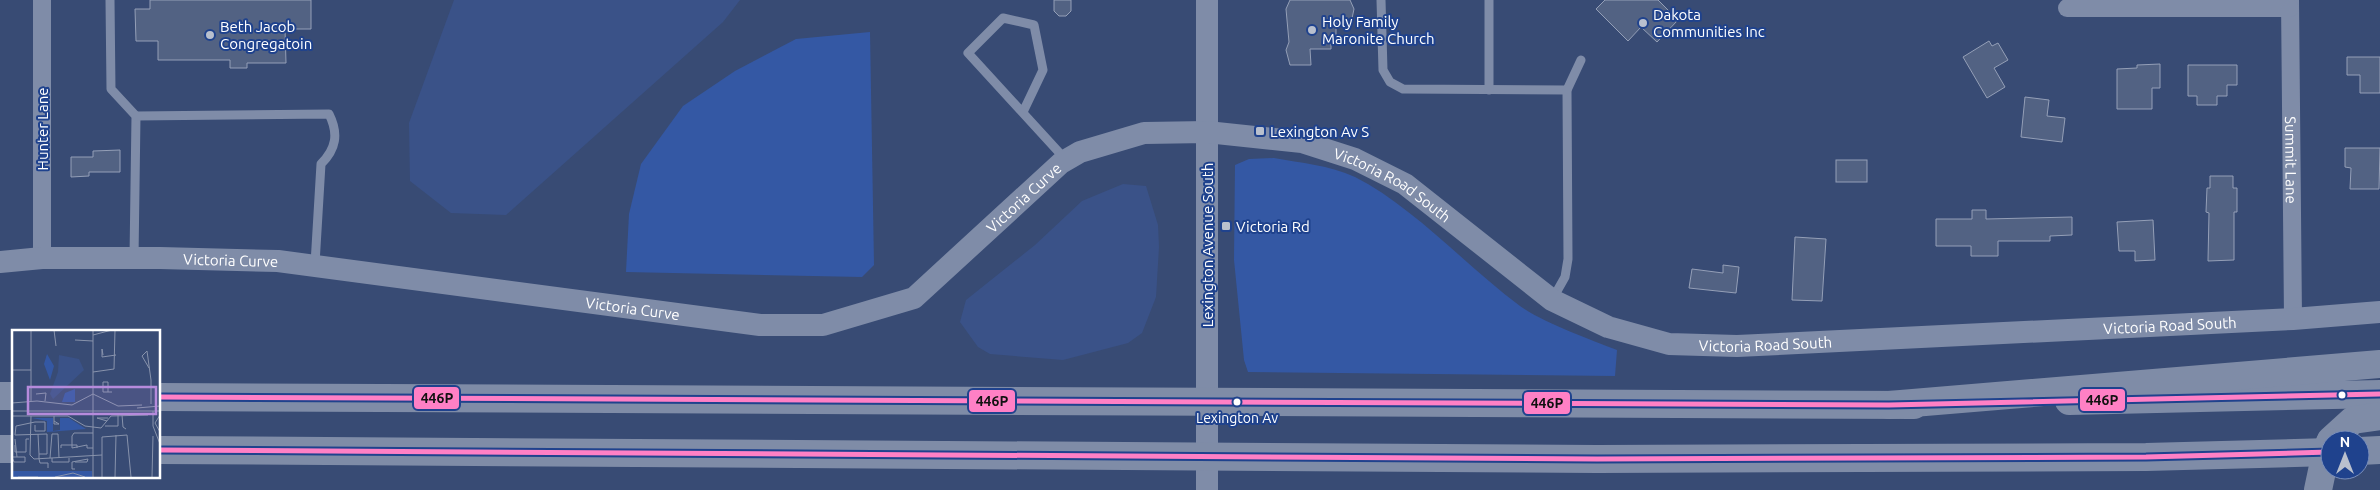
<svg xmlns="http://www.w3.org/2000/svg" width="2380" height="490" font-family="Ubuntu,sans-serif">
	<rect width="100%" height="100%" fill="#384b74"/>
	<!-- green -->
	<g fill="#3458a4">
		<path d="M870 32 874 265 862 277 626 272 629 214 641 164 683 106 735 71 796 39Z"/>
		<path d="M1274 158C1301 163 1329 165 1355 177 1414 207 1466 266 1520 306 1544 323 1589 339 1617 350L1615 376 1248 372 1244 360 1234 260 1235 165 1249 159Z"/>
	</g>
	<!-- water -->
	<g fill="#3a5288">
		<path d="M454 0H740L723 22 506 215 451 213 410 181 409 123Z"/>
		<path d="M1123 184 1146 186 1158 225 1159 247 1156 297 1142 333 1128 343 1063 360 990 354 978 347 960 322 966 300 1035 245 1082 201Z"/>
	</g>
	<!-- building -->
	<g fill="#526283" stroke="#949fb7">
		<path d="M150 0H311V29H285L286 63H247V68H230V60H158V41H136L135 9H150Z"/>
		<path d="M1054 0H1071V11L1066 16H1059L1054 11Z"/>
		<path d="M1290 0H1350L1354 9 1351 23 1336 24V37H1331V49H1310L1311 65H1290L1286 50 1289 42 1286 9Z"/>
		<path d="M1605 0H1658L1678 20 1657 42 1641 27 1628 41 1596 9Z"/>
		<path d="M1989 41 1992 46 1998 43 2008 60 1994 68 2005 87 1987 98 1963 57Z"/>
		<path d="M2347 57H2380V93H2360V75H2347Z"/>
		<path d="M2160 64V88H2152V109H2117V69L2137 68V65Z"/>
		<path d="M2188 65H2237V85H2227V96H2217V105H2197V96H2188Z"/>
		<path d="M2025 97 2049 100 2047 116 2065 118 2062 142 2021 137Z"/>
		<path d="M2345 148H2380L2379 189H2350L2351 168 2345 167Z"/>
		<path d="M120 150V172H89V176L71 177V157H93V151Z"/>
		<rect x="1836" y="160" width="31" height="22"/>
		<path d="M2210 176H2233V188H2237V212H2234V260L2208 261 2209 213 2206 212 2207 188H2210Z"/>
		<path d="M1972 210H1986V219L2072 217V235L2050 236V241H1998V256H1971V246H1936V219H1972Z"/>
		<path d="M2153 220 2155 260 2135 261V251H2119L2117 222Z"/>
		<path d="M1795 237 1826 239 1822 301 1792 300Z"/>
		<path d="M1723 265 1739 267 1736 293 1689 288 1692 269 1723 273Z"/>
	</g>
	<g fill="none" stroke-linecap="round" stroke-linejoin="round">
		<!-- service -->
		<g stroke="#7f8ca8" stroke-width="9">
			<path d="M110 0 111 89 136 116 134 258"/>
			<path d="M1381 0 1383 70 1390 82 1403 89 1567 90"/>
			<path d="M1489 0V90"/>
			<path d="M1023 112 1043 70 1034 25 1003 18 968 53 1066 160"/>
			<path d="M136 116 329 114C339 134 336 149 321 164L315 264"/>
			<path d="M1552 300 1565 277 1568 259 1567 90 1581 60"/>
		</g>
		<!-- minor -->
		<g stroke="#7f8ca8" stroke-width="18">
			<path id="s1" d="M2290 0 2293 319"/>
			<path d="M2067 8H2290"/>
			<path d="M42 258V0"/>
		</g>
		<!-- tertiary -->
		<g stroke="#7f8ca8" stroke-width="22">
			<path d="M1207 0V490"/>
			<path id="s2" d="M0 262 42 258H160L278 261 760 325H823L914 298 1061 163 1080 152 1144 133 1207 132 1302 142 1355 159 1405 184 1552 300 1608 327 1669 344 1737 346 2293 319 2380 312"/>
		</g>
		<!-- trunk -->
		<g stroke="#7f8ca7" stroke-width="28">
			<path d="M0 396H14"/>
			<path d="M159 397 1914 405"/>
			<path d="M2069 401 2380 394"/>
			<path d="M0 449H14"/>
			<path d="M159 450 1597 459 2146 457 2330 452"/>
			<path d="M2360 451 2380 450"/>
		</g>
		<!-- motorway -->
		<g stroke="#7f8ca7" stroke-width="28">
			<path d="M1889 405 2380 364"/>
			<path d="M2331 440 2353 420 2380 416"/>
			<path d="M2318 490 2326 452 2330 442"/>
		</g>
		<defs>
			<g id="bus-1">
				<path d="M159 397 1889 405 2380 394"/>
				<path d="M159 450 1597 459 2146 457 2330 452"/>
			</g>
		</defs>
		<!-- bus-1 casing -->
		<use href="#bus-1" stroke="#1f428d" stroke-width="9"/>
		<!-- bus-1 -->
		<use href="#bus-1" stroke="#ff80c5" stroke-width="5"/>
	</g>
	<!-- markers -->
	<g fill="#b9c0ce" stroke="#1f428d" stroke-width="2">
		<circle cx="1643" cy="23" r="5"/>
		<circle cx="1312" cy="30" r="5"/>
		<circle cx="210" cy="35" r="5"/>
		<rect x="1255" y="126" width="10" height="10" rx="2.5"/>
		<rect x="1221" y="221" width="10" height="10" rx="2.5"/>
	</g>
	<g fill="#fff" stroke="#1f428d" stroke-width="2">
		<circle cx="2342" cy="395" r="4.5"/>
		<circle cx="1237" cy="402" r="4.5"/>
	</g>
	<g text-anchor="middle" dominant-baseline="central" stroke-width="4" stroke-linejoin="round" paint-order="stroke">
		<!-- bus labels -->
		<g font-size="14" fill="#fff" stroke="#1f428d">
			<text x="1237" y="418">Lexington Av</text>
		</g>
		<!-- poi labels -->
		<g font-size="15" fill="#fff" stroke="#1f428d" text-anchor="start">
			<text x="1653" y="14">Dakota<tspan x="1653" dy="17">Communities Inc</tspan></text>
			<text x="1322" y="21">Holy Family<tspan x="1322" dy="17">Maronite Church</tspan></text>
			<text x="220" y="26">Beth Jacob<tspan x="220" dy="17">Congregatoin</tspan></text>
			<text x="1270" y="131">Lexington Av S</text>
			<text x="1236" y="226">Victoria Rd</text>
		</g>
		<!-- street labels -->
		<g font-size="15" fill="#fff" stroke="#1f428d">
			<text transform="translate(42 129) rotate(-90)">Hunter Lane</text>
			<text stroke="none"><textPath href="#s1" startOffset="160">Summit Lane</textPath></text>
			<text stroke="none"><textPath href="#s2" startOffset="1470">Victoria Road South</textPath></text>
			<text stroke="none"><textPath href="#s2" startOffset="1071">Victoria Curve</textPath></text>
			<text transform="translate(1207 245) rotate(-90)">Lexington Avenue South</text>
			<text stroke="none"><textPath href="#s2" startOffset="231">Victoria Curve</textPath></text>
			<text stroke="none"><textPath href="#s2" startOffset="636">Victoria Curve</textPath></text>
			<text stroke="none"><textPath href="#s2" startOffset="2295">Victoria Road South</textPath></text>
			<text stroke="none"><textPath href="#s2" startOffset="1890">Victoria Road South</textPath></text>
		</g>
	</g>
	<!-- overview -->
	<g transform="translate(12 330)">
		<rect width="148" height="148" fill="#384b74"/>
		<path d="M35 24 42 36 38 50 32 34ZM63 59V72H50L53 63ZM20 88H41V101L48 100V88H57L74 99 35 102V91ZM0 141H80V147H0Z" fill="#3458a4"/>
		<path d="M47 25 67 29 72 40 41 69 38 64 46 42Z" fill="#3a5288"/>
		<path fill="none" stroke="#8893ac" stroke-width="1" d="M19 0V71M42 0 44 16M81 0V147M81 5 100 0M63 10 81 11M91 25 90 19V27L104 25M137 38 130 26 135 21 139 50V74M0 40H19M81 42 102 39 103 0M96 62V52H91V62H100M24 64 34 63 33 71M0 73 25 71 60 75 81 64 106 76 130 75M125 78 148 76M0 81H148M141 81V96L148 114M110 85 111 97 114 99M148 85 143 93 148 102M0 86H56L73 96 89 98 99 86 136 85M42 91 47 94H42V86M95 91 85 88H96M23 95V101H33V92H23L4 96 3 105 35 104V124H27V129L28 133H36V138M93 96H106V85M81 103H62L60 106V118L75 115V118H81M26 104 27 124M3 109 5 127M3 115V122H14V109H17M49 118V115H65V118M18 125 22 129 90 125M18 125 19 86M0 127H13V132H2ZM38 128 40 104H46L47 128M40 128V132H57V128M63 139H60V132L76 129 75 132H63M6 147H26M43 147 61 143 73 147M90 147V107L115 105 119 147M103 147 104 105M140 147 141 106"/>
		<path fill="#b68bdc" fill-opacity="0.15" stroke="#b68bdc" stroke-width="2.5" d="M16 57H144V84H16Z"/>
		<rect width="148" height="148" fill="none" stroke="#fff" stroke-width="2.5"/>
	</g>
	<g stroke="#1f428d" stroke-width="2">
		<rect x="413" y="386" width="47" height="24" rx="5" fill="#ff80c5"/>
		<rect x="2079" y="388" width="47" height="24" rx="5" fill="#ff80c5"/>
		<rect x="968" y="389" width="48" height="24" rx="5" fill="#ff80c5"/>
		<rect x="1523" y="391" width="48" height="24" rx="5" fill="#ff80c5"/>
	</g>
	<g font-size="14" text-anchor="middle" font-weight="bold" fill="#111">
		<text x="437" y="403">446P</text>
		<text x="2102" y="405">446P</text>
		<text x="992" y="406">446P</text>
		<text x="1547" y="408">446P</text>
	</g>
	<!-- north arrow -->
	<g transform="translate(2345 455)"><circle r="24" fill="#1f428d" stroke="#798ebb"/>
	<path d="M0-4L9 19L0 12L-9 19Z" fill="#b9c0ce"/>
	<text y="-8" font-size="14" font-weight="bold" text-anchor="middle" fill="#ffffff">N</text>
	</g>
</svg>
